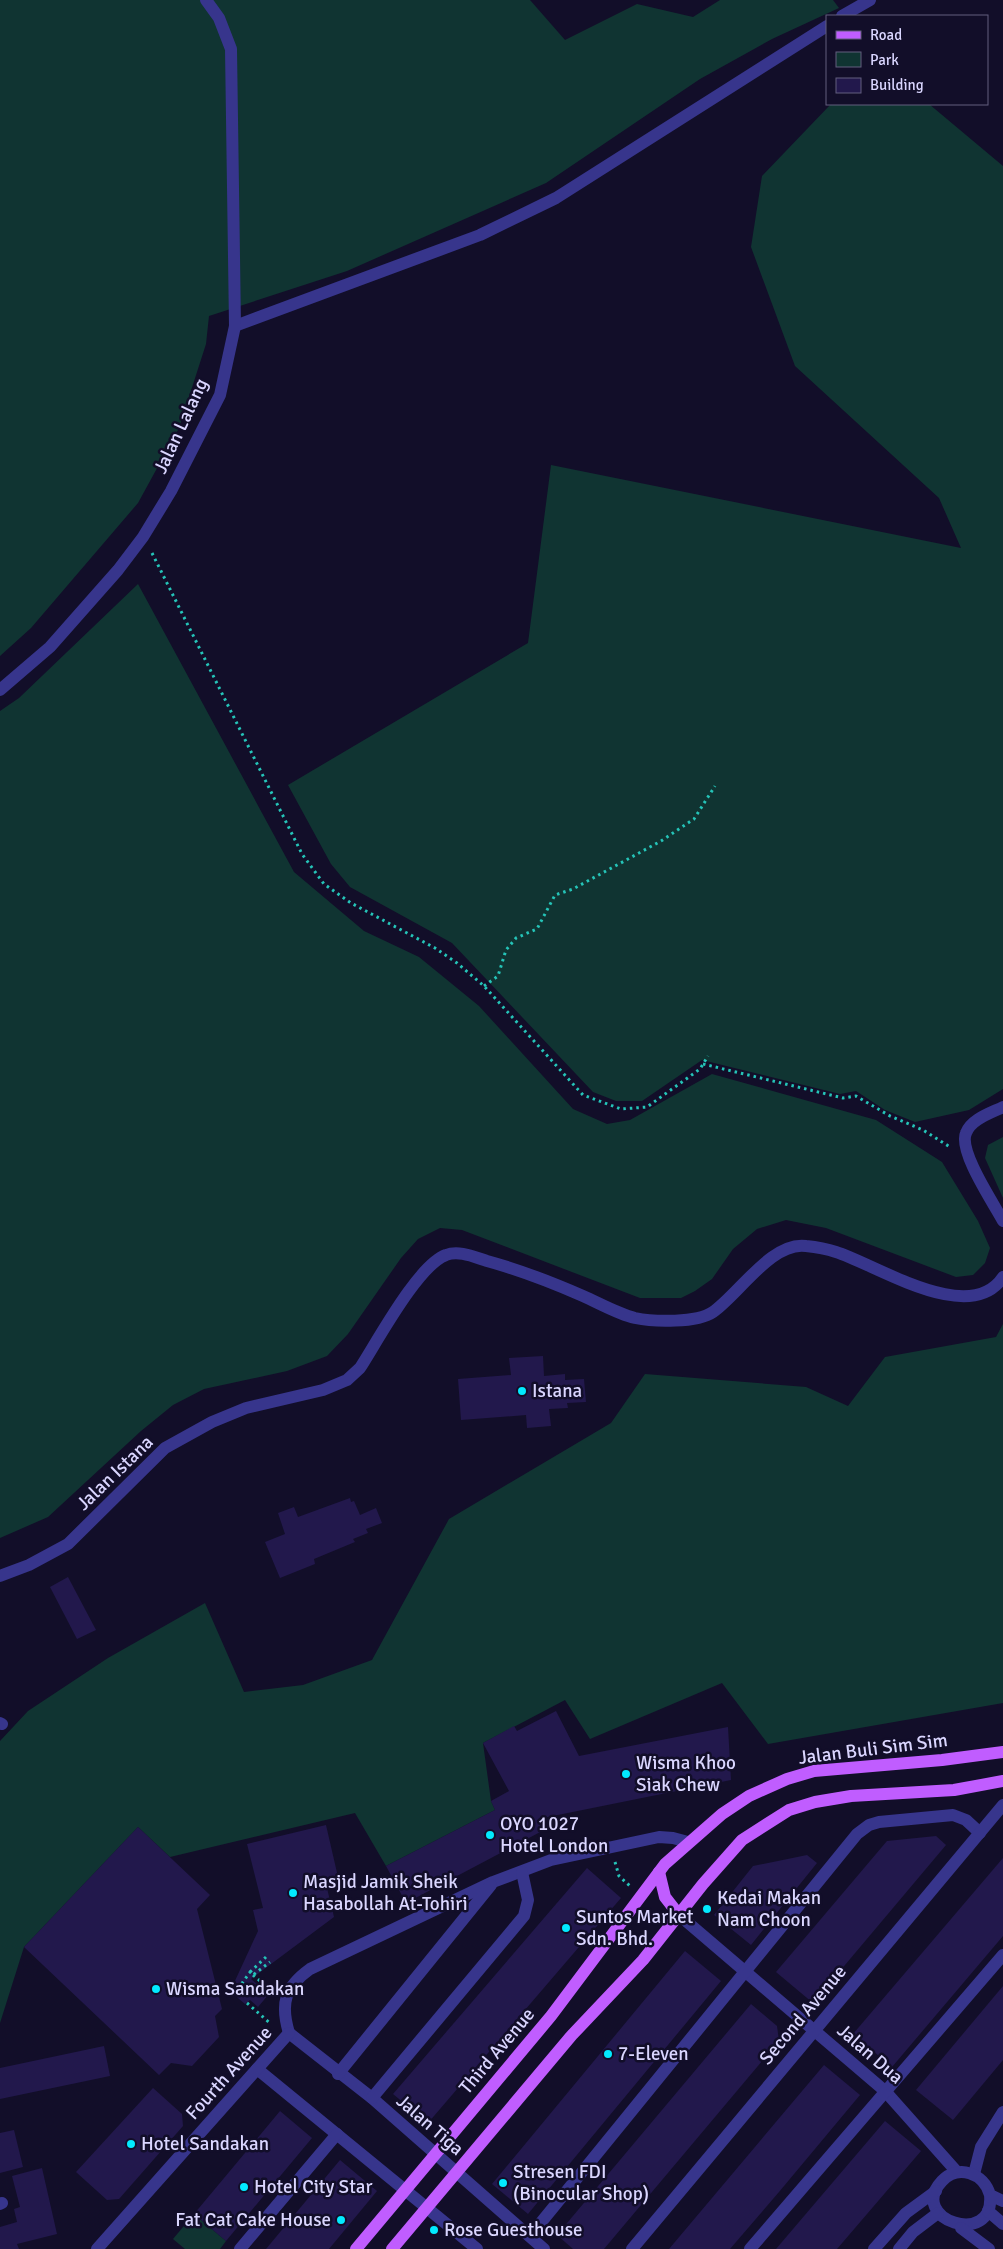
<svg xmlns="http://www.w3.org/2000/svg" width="1003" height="2249" font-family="Signika,sans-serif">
	<rect width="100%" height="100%" fill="#120e29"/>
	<!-- green -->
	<g fill="#103432">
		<path d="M0 0H530L565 40 637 4 693 17 720 0H833L839 8 772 39 700 79 546 183 347 271 209 316 206 344 179 428 138 503 31 628 0 656Z"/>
		<path d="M831 104H929L1003 166V1089L969 1110 915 1122 885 1110 856 1091 840 1094 702 1060 642 1101H616L593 1092 452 943 350 887 331 864 288 785 528 643 551 465 961 548 939 498 795 366 751 247 762 176Z"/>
		<path d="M138 584 294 872 364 931 419 957 479 1006 573 1109 607 1124 630 1120 712 1074 876 1120 942 1162 978 1221 990 1248 985 1263 973 1275 956 1277 826 1228 786 1220 757 1229 733 1249 712 1279 695 1291 681 1298H640L462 1230 440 1228 418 1239 401 1258 348 1334 327 1356 287 1371 204 1389 173 1405 141 1431 48 1517 0 1538V711L19 698Z"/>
		<path d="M1003 1137V1198L985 1158 988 1145Z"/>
		<path d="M1003 1324V1703L768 1744 722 1683 590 1739 565 1700 483 1743 491 1801 495 1810 386 1866 355 1813 170 1857 138 1827 24 1947 0 2023V1741L28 1711 108 1658 205 1603 244 1692 303 1685 372 1660 449 1519 611 1423 645 1374 806 1387 848 1406 885 1357 996 1337Z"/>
		<path d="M194 2214 226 2241 220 2249H185L173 2239Z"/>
	</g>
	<!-- building -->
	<g fill="#22184c">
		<path d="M543 1356 544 1376 565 1374V1380L584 1379 586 1402 567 1403 568 1408 549 1409 551 1426 527 1428 526 1415 461 1420 458 1379 511 1375 509 1358Z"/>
		<path d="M350 1498 351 1502 354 1501 360 1515 376 1508 382 1523 366 1529 368 1533 353 1539 355 1542 314 1559 315 1564 280 1578 265 1542 285 1534 278 1513 294 1507 298 1517Z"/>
		<path d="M68 1577 96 1630 77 1639 50 1587Z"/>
		<path d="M556 1711 579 1756 728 1727 731 1780 538 1819 544 1830 406 1903 386 1866 495 1810 491 1801 509 1791 483 1743 514 1726 517 1731Z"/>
		<path d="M326 1825 338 1877 325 1880 334 1917 251 1979 269 1994 258 2007 250 2000 245 2004 232 1993 228 1996 258 1931 253 1910 263 1908 247 1844Z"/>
		<path d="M138 1827 210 1895 197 1909 222 2009 215 2016 219 2037 192 2066 171 2063 159 2075 24 1947Z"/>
		<path d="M936 1836 946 1845 813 2003 776 1972 887 1841Z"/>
		<path d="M807 1855 817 1863 751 1945 714 1915 753 1866Z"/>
		<path d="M1003 1858V1936L892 2067 853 2034Z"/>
		<path d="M587 1868 621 1898 428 2123 393 2094Z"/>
		<path d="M685 1951 721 1981 528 2214 492 2184Z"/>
		<path d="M1003 1986V2060L953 2120 916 2090Z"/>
		<path d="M751 2004 777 2026 779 2041 604 2249H573L557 2235Z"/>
		<path d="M104 2046 110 2076 0 2099V2068Z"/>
		<path d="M824 2065 860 2095 779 2192 730 2249H669Z"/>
		<path d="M153 2088 182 2114 183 2126 119 2199 107 2200 76 2172Z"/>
		<path d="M280 2111 312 2138 226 2241 194 2214Z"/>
		<path d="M885 2121 921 2151 837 2249H776Z"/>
		<path d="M14 2130 23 2167 0 2173V2133Z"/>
		<path d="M340 2160 377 2191 329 2249H266Z"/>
		<path d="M42 2168 57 2234 17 2244 19 2249H0V2227L17 2222 14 2209 20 2207 12 2176Z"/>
	</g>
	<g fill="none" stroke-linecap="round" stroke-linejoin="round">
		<!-- path -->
		<g stroke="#25c4b8" stroke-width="3" stroke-dasharray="2.5 4" stroke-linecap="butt">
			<path d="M152 553 302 854 324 884 351 903 435 948 457 963 484 986 583 1095 621 1109 647 1107 700 1069 708 1056"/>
			<path d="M484 986 498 976 506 950 516 938 537 929 555 895 573 889 661 841 694 819 715 786"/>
			<path d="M703 1064 843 1098 856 1096 890 1116 923 1130 950 1147"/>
			<path d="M615 1862 619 1876 631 1887"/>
			<path d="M250 1972 266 1957"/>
			<path d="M253 1975 272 1991"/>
			<path d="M238 1989 250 1972 253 1975 270 1962"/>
			<path d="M247 2003 271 2024"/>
		</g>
		<!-- minor -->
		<g stroke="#37358c" stroke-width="12">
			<path d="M842 16 870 0"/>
			<path d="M235 326 480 235 556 198 827 26"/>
			<path d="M0 690 50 647 118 570 143 537 171 491 220 395 235 326 231 49 219 18 206 0"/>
			<path d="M1003 1107C991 1113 971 1119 966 1133 958 1151 994 1204 1003 1221"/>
			<path d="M0 1576 29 1565 68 1544 165 1448 212 1422 246 1408 323 1390 347 1380 360 1368C377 1342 418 1265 446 1255 459 1250 474 1257 487 1261 520 1270 551 1282 583 1296 599 1303 618 1314 635 1318 654 1322 697 1323 713 1312 739 1294 772 1241 806 1246 816 1247 827 1249 836 1252 877 1265 970 1327 1003 1277"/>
			<path d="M0 1723 2 1724"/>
			<path d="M679 1915 885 2091 957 2172"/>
			<path d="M289 2033C280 2003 285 1987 310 1969L493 1882 551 1860 659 1837 673 1838 688 1842"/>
			<path d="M289 2033 372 2098 544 2249"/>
			<path d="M257 2069 477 2249"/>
			<path d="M338 2074 491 1885"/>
			<path d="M372 2098 524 1916 528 1900 522 1872"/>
			<path d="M974 2174 981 2147 1003 2112"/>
			<path d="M990 2195C995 2249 906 2219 942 2181 958 2164 984 2173 990 2195L1003 2201"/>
			<path d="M0 2204 2 2203"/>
			<path d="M988 2211 1003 2224"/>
			<path d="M961 2228 989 2249"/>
			<path d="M530 2236 857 1834 869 1825 879 1822 953 1815 966 1820 980 1833"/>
			<path d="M97 2249 289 2033"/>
			<path d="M240 2249 337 2134"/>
			<path d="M632 2249 1003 1805"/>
			<path d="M750 2249 1003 1955"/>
			<path d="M874 2249 906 2213 936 2191"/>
			<path d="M899 2249 913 2232 938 2213"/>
		</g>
		<!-- major -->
		<g stroke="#c05dff" stroke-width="12">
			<path d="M659 1872 665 1897 679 1915"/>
			<path d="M356 2249 551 2016 665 1864 722 1814 749 1796 787 1779 814 1771 942 1760 1003 1752"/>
			<path d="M392 2249 572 2035 643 1960 703 1884 742 1840 789 1810 815 1802 851 1796 954 1790 1003 1781"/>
		</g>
	</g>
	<!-- markers -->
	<g fill="#02eaff" stroke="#120e29" stroke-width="2">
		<circle cx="522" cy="1391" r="5"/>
		<circle cx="626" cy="1774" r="5"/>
		<circle cx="490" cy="1835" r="5"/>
		<circle cx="293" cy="1893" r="5"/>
		<circle cx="707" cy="1909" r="5"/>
		<circle cx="566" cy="1928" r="5"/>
		<circle cx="156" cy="1989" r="5"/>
		<circle cx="608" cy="2054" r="5"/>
		<circle cx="131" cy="2144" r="5"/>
		<circle cx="503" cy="2183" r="5"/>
		<circle cx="244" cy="2187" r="5"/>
		<circle cx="341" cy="2220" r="5"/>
		<circle cx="434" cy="2230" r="5"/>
	</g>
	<g text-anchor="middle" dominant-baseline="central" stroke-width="5" stroke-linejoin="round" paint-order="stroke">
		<!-- street labels -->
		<g font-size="19" fill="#dad6ff" stroke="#120e29">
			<text transform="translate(181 426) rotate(-65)">Jalan Lalang</text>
			<text transform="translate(115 1473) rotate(-44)">Jalan Istana</text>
			<text transform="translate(873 1749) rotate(-7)">Jalan Buli Sim Sim</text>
			<text transform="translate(803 2015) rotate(-50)">Second Avenue</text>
			<text transform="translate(497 2051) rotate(-50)">Third Avenue</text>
			<text transform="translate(870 2054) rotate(41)">Jalan Dua</text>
			<text transform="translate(229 2073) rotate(-48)">Fourth Avenue</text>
			<text transform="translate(430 2125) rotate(41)">Jalan Tiga</text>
		</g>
		<!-- poi labels -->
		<g font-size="19" fill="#dad6ff" stroke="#120e29" text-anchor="start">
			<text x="532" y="1391">Istana</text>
			<text x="636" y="1763">Wisma Khoo<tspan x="636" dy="22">Siak Chew</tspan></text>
			<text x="500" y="1824">OYO 1027<tspan x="500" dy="22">Hotel London</tspan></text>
			<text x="303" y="1882">Masjid Jamik Sheik<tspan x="303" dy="22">Hasabollah At-Tohiri</tspan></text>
			<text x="717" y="1898">Kedai Makan<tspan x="717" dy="22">Nam Choon</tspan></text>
			<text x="576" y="1917">Suntos Market<tspan x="576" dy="22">Sdn. Bhd.</tspan></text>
			<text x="166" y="1989">Wisma Sandakan</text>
			<text x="618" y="2054">7-Eleven</text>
			<text x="141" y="2144">Hotel Sandakan</text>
			<text x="513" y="2172">Stresen FDI<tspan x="513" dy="22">(Binocular Shop)</tspan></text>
			<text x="254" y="2187">Hotel City Star</text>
			<text x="331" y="2220" text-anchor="end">Fat Cat Cake House</text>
			<text x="444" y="2230">Rose Guesthouse</text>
		</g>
	</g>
	<!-- legend -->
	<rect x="826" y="15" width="162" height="90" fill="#120e29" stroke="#625e7f"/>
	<rect x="836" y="31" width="25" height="8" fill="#c05dff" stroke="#625e7f"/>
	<text x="870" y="40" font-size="15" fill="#dad6ff">Road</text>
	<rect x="836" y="52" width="25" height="15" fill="#103432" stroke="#625e7f"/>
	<text x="870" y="65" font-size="15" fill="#dad6ff">Park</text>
	<rect x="836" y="78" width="25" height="15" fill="#22184c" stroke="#625e7f"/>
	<text x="870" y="90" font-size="15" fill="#dad6ff">Building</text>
</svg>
